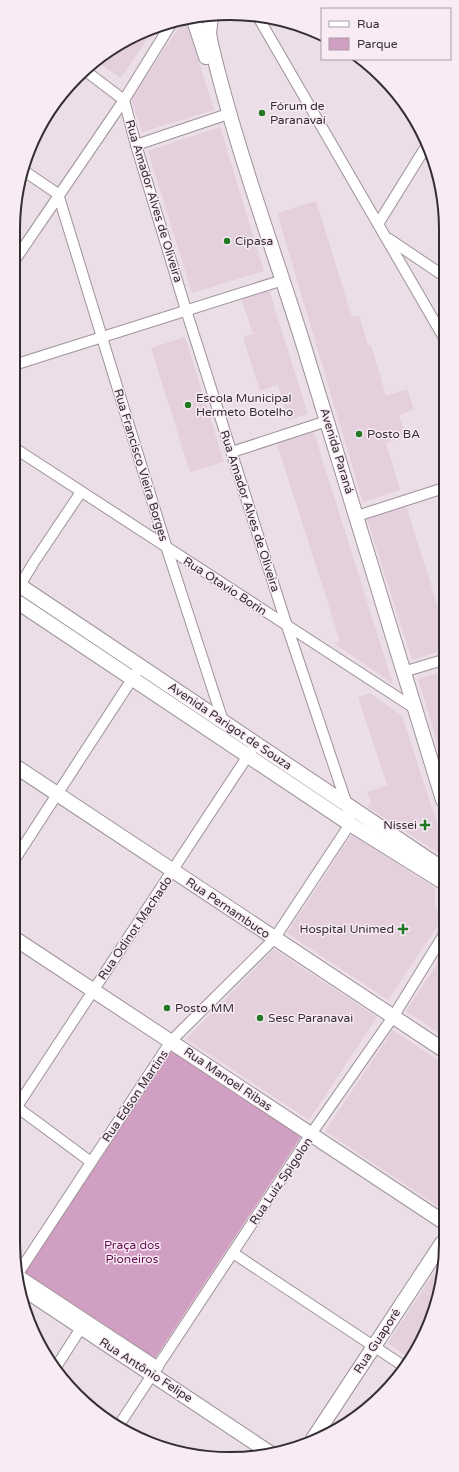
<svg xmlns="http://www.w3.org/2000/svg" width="459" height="1472" font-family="'Varela Round',sans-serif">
	<rect width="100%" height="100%" fill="#ebdee7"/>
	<!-- built -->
	<g fill="#e4d0dd">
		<path d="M185 18 214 110 142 132 131 98Z"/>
		<path d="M152 32 121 78 97 62 109 49Z"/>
		<path d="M220 127 264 271 192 293 148 151Z"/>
		<path d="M316 201 352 317 359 315 368 345H371L386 396 407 389 414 410 399 415 406 436 386 443 400 490 363 502 277 213Z"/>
		<path d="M269 290 308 414 288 420 278 385 260 391 243 337 253 334 241 298Z"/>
		<path d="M185 337 224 462 190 472 151 348Z"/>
		<path d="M314 432V433L393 684 334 643 340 641 277 444Z"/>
		<path d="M406 506 443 623V650L412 660 367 519Z"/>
		<path d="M437 673 443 692V761L418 679Z"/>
		<path d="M370 693 402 716 443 842V856L366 806 371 804 367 792 387 785 358 697Z"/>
		<path d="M352 834 435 888V905L442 919 388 1000 287 933Z"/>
		<path d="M274 949 377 1017 309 1120 186 1039Z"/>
		<path d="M442 956V1035L406 1011Z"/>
		<path d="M393 1030 442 1063V1209L325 1131Z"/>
		<path d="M442 1261V1285L411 1359 388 1343Z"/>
	</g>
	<!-- green -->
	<path fill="#d19fc1" d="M174 1051 301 1137 154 1360 24 1275 25 1270 168 1054Z"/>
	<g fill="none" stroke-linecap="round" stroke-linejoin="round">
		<defs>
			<g id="street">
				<path d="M258 17 444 338"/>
				<path d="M136 145 228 114"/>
				<path d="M24 171 58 194 167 549 223 721 222 723"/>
				<path d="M378 224 427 145"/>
				<path d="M389 239 444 276"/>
				<path d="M17 257 124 100 171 24"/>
				<path d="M17 364 283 280"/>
				<path d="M16 449 414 708"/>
				<path d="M232 452 327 421"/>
				<path d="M357 516 444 488"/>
				<path d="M16 592 34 562 81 492"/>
				<path d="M403 672 443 660"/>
				<path d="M15 859 136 673"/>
				<path d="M14 1105 91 1162"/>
				<path d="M14 1111 251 751"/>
				<path d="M233 1253 405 1367"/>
				<path d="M19 1272 171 1041 274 939 350 824 347 805 287 626 186 310 136 145 124 100 87 72"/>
				<path d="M20 1276 158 1367"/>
				<path d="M56 1367 81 1328"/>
				<path d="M119 1425 311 1134 393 1017 443 936"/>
			</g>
			<g id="secondary">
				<path d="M193 17 206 57"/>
				<path d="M211 17 209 33 211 44C235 145 271 242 302 340 350 493 395 647 443 800"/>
				<path d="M16 583 443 869"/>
				<path d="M16 601 350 824 443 882"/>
				<path d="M15 766 442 1049"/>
				<path d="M14 938 442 1221"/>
				<path d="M22 1288 270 1453"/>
				<path d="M313 1439 442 1243"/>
			</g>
		</defs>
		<!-- street casing -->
		<use href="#street" stroke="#9e929a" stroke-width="12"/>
		<!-- secondary casing -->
		<use href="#secondary" stroke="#9e929a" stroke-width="16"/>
		<!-- street -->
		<use href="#street" stroke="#fff" stroke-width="10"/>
		<!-- secondary -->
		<use href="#secondary" stroke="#fff" stroke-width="14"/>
	</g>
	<!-- markers -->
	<g fill="#237824" stroke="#f9ebf4" stroke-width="1.5">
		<circle cx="262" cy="113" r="4"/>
		<circle cx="227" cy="241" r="4"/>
		<circle cx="188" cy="405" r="4"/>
		<circle cx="359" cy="434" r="4"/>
		<path d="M423 819h4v4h4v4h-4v4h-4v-4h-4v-4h4z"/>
		<path d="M401 923h4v4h4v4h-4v4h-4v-4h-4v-4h4z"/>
		<circle cx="167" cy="1008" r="4"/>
		<circle cx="260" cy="1018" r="4"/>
	</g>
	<g text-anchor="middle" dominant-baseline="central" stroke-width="3" stroke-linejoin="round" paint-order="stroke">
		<!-- poi labels -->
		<g font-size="12" fill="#342e32" stroke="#f9ebf4" text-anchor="start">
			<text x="270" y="106">Fórum de<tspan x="270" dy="14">Paranavaí</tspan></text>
			<text x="235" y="241">Cipasa</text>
			<text x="196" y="398">Escola Municipal<tspan x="196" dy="14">Hermeto Botelho</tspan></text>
			<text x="367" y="434">Posto BA</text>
			<text x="417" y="825" text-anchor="end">Nissei</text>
			<text x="394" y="929" text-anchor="end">Hospital Unimed</text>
			<text x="175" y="1008">Posto MM</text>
			<text x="268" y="1018">Sesc Paranavai</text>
		</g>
		<!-- street labels -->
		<g font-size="12" fill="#342e32" stroke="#f9ebf4">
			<text transform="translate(154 201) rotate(73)">Rua Amador Alves de Oliveira</text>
			<text transform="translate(337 451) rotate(73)">Avenida Paraná</text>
			<text transform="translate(141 465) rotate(73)">Rua Francisco Vieira Borges</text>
			<text transform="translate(250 511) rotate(72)">Rua Amador Alves de Oliveira</text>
			<text transform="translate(225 586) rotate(33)">Rua Otavio Borin</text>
			<text transform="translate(230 726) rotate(34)">Avenida Parigot de Souza</text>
			<text transform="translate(228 908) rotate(34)">Rua Pernambuco</text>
			<text transform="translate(135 928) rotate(-56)">Rua Odinot Machado</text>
			<text transform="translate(228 1079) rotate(34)">Rua Manoel Ribas</text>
			<text transform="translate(135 1096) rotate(-56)">Rua Edson Martins</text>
			<text transform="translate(281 1181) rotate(-56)">Rua Luiz Spigolon</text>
			<text transform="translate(377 1341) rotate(-57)">Rua Guaporé</text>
			<text transform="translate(146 1370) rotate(33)">Rua Antônio Felipe</text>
		</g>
		<!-- park labels -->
		<g font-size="12" fill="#670e54" stroke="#f9ebf4">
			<text x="132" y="1245">Praça dos<tspan x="132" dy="14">Pioneiros</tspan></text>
		</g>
	</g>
	<!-- crop -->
	<path d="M0 0H459V1472H0ZM229 20H230A209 209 0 0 1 439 229V1243A209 209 0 0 1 230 1452H229A209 209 0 0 1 20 1243V229A209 209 0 0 1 229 20Z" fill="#f9ebf4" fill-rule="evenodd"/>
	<path fill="none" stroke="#342e32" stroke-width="2" d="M229 20H230A209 209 0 0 1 439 229V1243A209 209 0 0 1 230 1452H229A209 209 0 0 1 20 1243V229A209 209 0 0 1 229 20Z"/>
	<!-- legend -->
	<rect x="321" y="8" width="130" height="52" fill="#f9ebf4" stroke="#aa9fa6"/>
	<rect x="329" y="21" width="20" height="6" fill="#ffffff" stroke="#aa9fa6"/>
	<text x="357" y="28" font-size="12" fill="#342e32">Rua</text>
	<rect x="329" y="38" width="20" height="12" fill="#d19fc1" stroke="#aa9fa6"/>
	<text x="357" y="48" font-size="12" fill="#342e32">Parque</text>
</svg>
